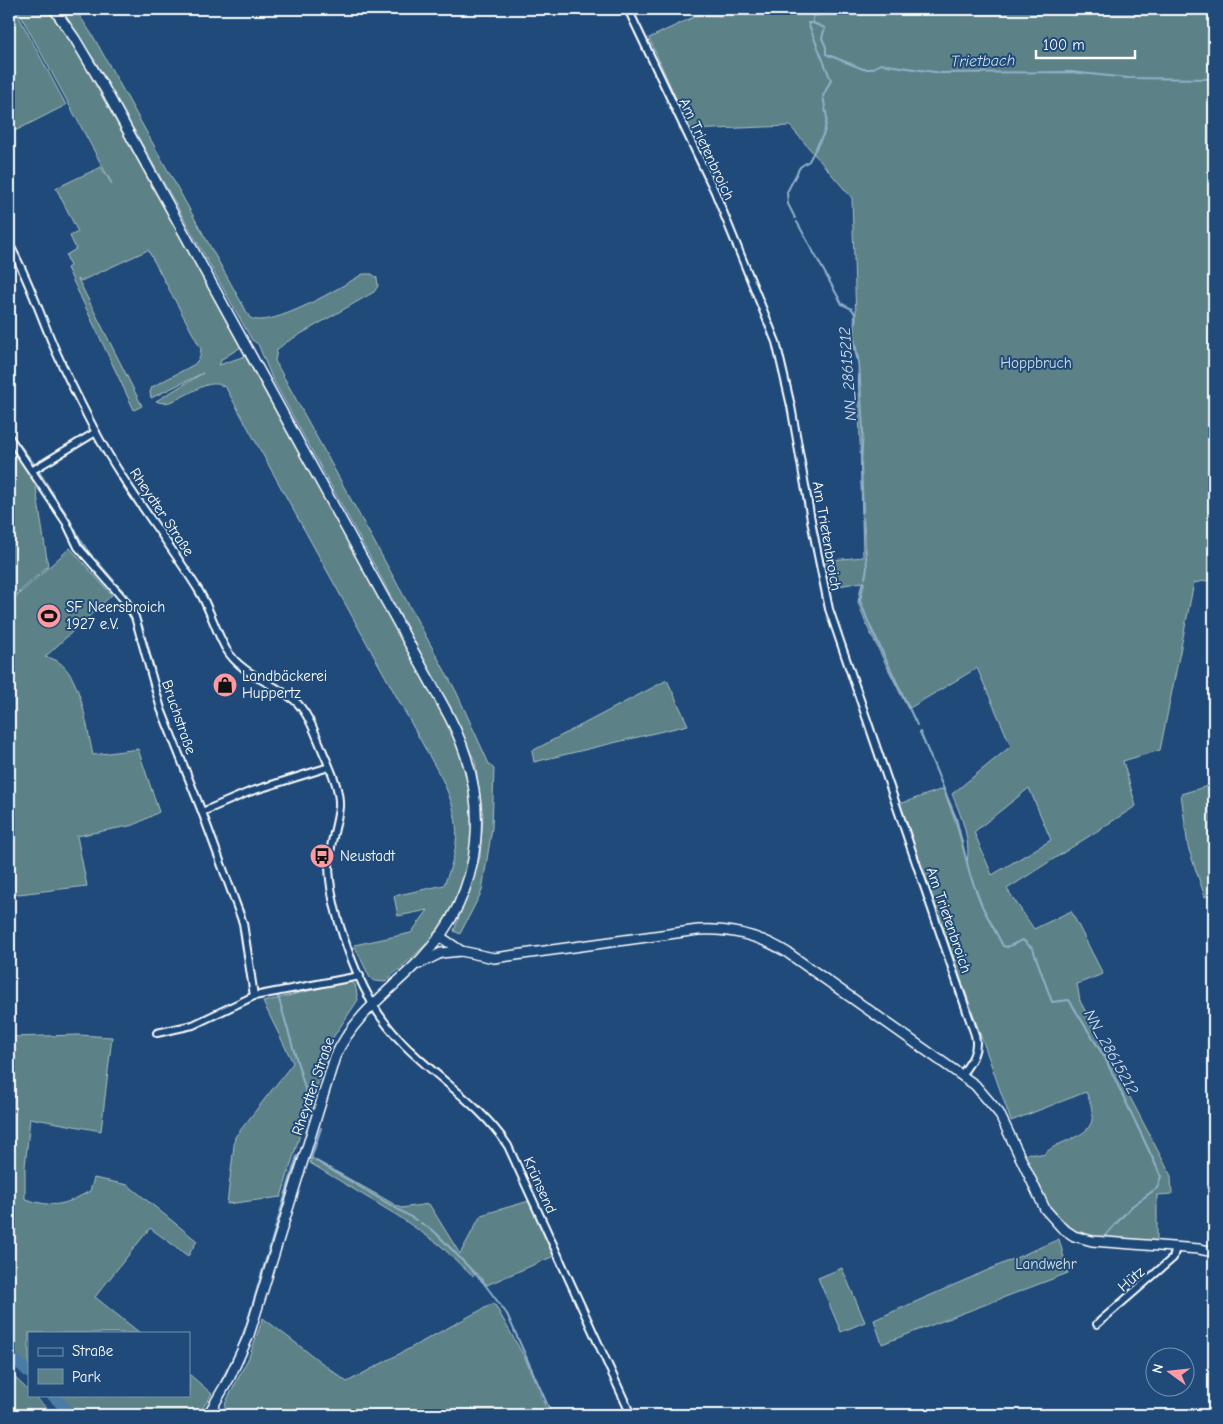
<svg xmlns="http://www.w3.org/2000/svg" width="1223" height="1424" font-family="'Comic Neue',sans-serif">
	<rect width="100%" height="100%" fill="#1f4a7a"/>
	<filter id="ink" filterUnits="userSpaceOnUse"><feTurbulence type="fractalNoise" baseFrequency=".02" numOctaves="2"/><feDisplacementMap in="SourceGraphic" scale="10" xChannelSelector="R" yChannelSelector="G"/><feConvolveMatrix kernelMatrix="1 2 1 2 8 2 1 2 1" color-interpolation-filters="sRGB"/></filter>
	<g filter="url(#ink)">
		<!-- green -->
		<g fill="#5c8287" stroke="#aec0c3" fill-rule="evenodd">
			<path d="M15 9H48L75 48 241 347 222 359 219 365 245 356 449 724C458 749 469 774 472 801 477 851 459 908 424 946 412 959 397 970 385 982L374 981 370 978 354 945 411 933 428 910 398 916 394 896 444 885C461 843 461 820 442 779L226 388C206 371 175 412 156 401L203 373 151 398 150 392 152 387 195 364 200 357 201 349 148 250 81 281 78 279 142 406 134 410 67 268 70 266 66 255 76 249 70 236 78 232 56 188 101 167 112 184 20 14Z"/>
			<path d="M59 9H75L93 36 250 318C271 330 342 286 363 274H372L377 278 378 286 374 292 285 343 277 350 275 361 456 691 489 764 494 769 492 828 482 891 460 934 454 931 480 857 483 816 475 761 382 579 272 378 258 344 252 340 96 62Z"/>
			<path d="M721 9H1214V579L1194 583 1160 750 1123 761 1136 806 1007 889 1034 929 1071 911 1103 974 1077 984 1080 1001 1171 1176 1172 1194 1157 1195V1247L1092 1241 1054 1221 1021 1157 1029 1153 1043 1155C1064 1133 1109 1142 1086 1092L1011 1121 899 804 943 789 954 817 967 862C971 840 961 815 952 794L1011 746 977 668 908 709 866 624 858 602 862 582 827 588 821 561 863 557 858 364 852 339 856 319 852 198 790 126 690 130 649 38 698 15 723 16ZM1029 788 1051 840 992 875 974 832Z"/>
			<path d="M17 13 66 105 9 134V19Z"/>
			<path d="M9 440 34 475 48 566 9 601Z"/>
			<path d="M70 548 112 595 45 657C81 660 86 727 93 755L138 749 159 812 134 825 77 836 87 886 10 895 12 909 9 910V629L13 633 9 628V603Z"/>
			<path d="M667 680 688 725 534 762 532 751Z"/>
			<path d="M1214 784V894L1205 897 1188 847 1181 794Z"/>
			<path d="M349 981 355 984 358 1000 326 1048 325 1052 329 1056 308 1108 281 1197 227 1204 235 1137 293 1063 263 1002Z"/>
			<path d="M79 1035 112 1037 101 1131 30 1118 25 1167V1199C56 1208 62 1206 90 1191L94 1178 128 1185 197 1241 188 1256 150 1228 95 1297 140 1333H29V1369L9 1349V1037Z"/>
			<path d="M312 1158 401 1208 429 1204 460 1254 481 1215 529 1201 554 1256 487 1285 477 1273 472 1276 440 1245 398 1216 310 1163Z"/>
			<path d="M1059 1239 1068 1273 882 1344 874 1320Z"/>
			<path d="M842 1268 865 1322 841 1332 818 1278Z"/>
			<path d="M494 1303 526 1360 549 1415H222L226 1402 249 1357 263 1318 347 1382Z"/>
			<path d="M9 1372 29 1391V1395H33L54 1415H9Z"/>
			<path d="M189 1374 212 1394 198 1415H76L55 1395H189Z"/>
		</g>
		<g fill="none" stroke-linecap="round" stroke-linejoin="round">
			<!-- stream -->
			<g stroke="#92b0ca" stroke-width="2">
				<path d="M835 9 832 13 813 16V23L825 28 822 38 826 47V54L863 69H871L881 64 941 73 1071 72 1128 78 1214 79"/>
				<path d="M795 218 788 204 787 192 800 167 809 161 824 133 827 118 823 96 831 80 808 23H813"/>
				<path d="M797 222 842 304 852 309 855 314 854 339 859 364 863 430 861 465 863 512"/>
				<path d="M9 431 35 465"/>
				<path d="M38 470 58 502"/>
				<path d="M61 506C73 522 78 541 92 556"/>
				<path d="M863 518 867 568 865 578"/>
				<path d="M96 560 114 581"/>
				<path d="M864 582 860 601 870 626 917 725"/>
				<path d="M117 585 123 591"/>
				<path d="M126 594 136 609"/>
				<path d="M138 615 141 623"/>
				<path d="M142 625 145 637"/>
				<path d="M147 642 150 654"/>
				<path d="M151 657 154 669"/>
				<path d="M155 674 157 683"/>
				<path d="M160 694 171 725"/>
				<path d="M920 732 956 818 970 875 982 906 1003 946 1007 947 1023 940 1033 949 1052 1002 1069 1000 1105 1058 1161 1176 1157 1188 1132 1206 1103 1238"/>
				<path d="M199 795 205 809"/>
				<path d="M207 815 219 848"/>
				<path d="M223 858 235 892"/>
				<path d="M239 902 245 916"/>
				<path d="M278 996 311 1109"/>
				<path d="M311 1159 321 1128"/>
				<path d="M316 1161 416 1220"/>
				<path d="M421 1223 435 1232 483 1282 507 1314 552 1415"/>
				<path d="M220 1384 237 1350 246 1326 297 1156"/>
				<path d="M201 1415 210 1402"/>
			</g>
			<!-- river -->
			<g stroke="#4a7ca7" stroke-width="11">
				<path d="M9 1354 29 1373"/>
				<path d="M52 1395 72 1415"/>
			</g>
			<defs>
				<g id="street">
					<path d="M628 9 715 192 776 342 791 406 813 531 829 609 975 1035C979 1051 971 1062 962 1074"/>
					<path d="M9 244C28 277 39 312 54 347 66 375 80 402 94 429 124 486 165 536 199 591 210 609 215 630 226 649 242 675 272 682 294 700 310 713 318 742 327 761 333 775 340 792 339 807 337 827 329 845 329 865 330 908 351 965 372 1003 406 1063 472 1091 508 1146L631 1415"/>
					<path d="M9 437 66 522 78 547 126 602 135 617 161 709 202 812 243 923 254 996"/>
					<path d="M33 470 96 432"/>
					<path d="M202 812 249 792 329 767"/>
					<path d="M157 1033 193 1025 254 996 360 976"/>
					<path d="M1097 1324 1173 1258 1176 1248"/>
				</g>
				<g id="secondary">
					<path d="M54 9 75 39 106 91 449 716C492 799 486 891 420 960 389 992 354 1015 335 1057L249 1335 230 1377 208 1415"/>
					<path d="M439 936 461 951 494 958 698 930C730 928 761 936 788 953L975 1085 999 1113 1045 1209 1062 1228 1074 1236 1092 1241 1199 1249 1214 1252"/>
					<path d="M419 964 441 953 461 951"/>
				</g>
			</defs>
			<!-- street casing -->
			<use href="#street" stroke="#fff" stroke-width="10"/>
			<!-- secondary casing -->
			<use href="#secondary" stroke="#fff" stroke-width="12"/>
			<!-- street -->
			<use href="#street" stroke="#1f4a7a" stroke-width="6"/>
			<!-- secondary -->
			<use href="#secondary" stroke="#1f4a7a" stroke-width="9"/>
		</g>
	</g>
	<!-- icons -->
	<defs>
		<symbol id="stadium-disc" viewBox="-11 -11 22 22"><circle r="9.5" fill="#ff9aa2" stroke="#1f4a7a"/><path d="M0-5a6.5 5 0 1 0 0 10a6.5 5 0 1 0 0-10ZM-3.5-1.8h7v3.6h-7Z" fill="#111"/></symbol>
		<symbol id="shop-disc" viewBox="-11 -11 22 22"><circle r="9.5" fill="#ff9aa2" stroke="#1f4a7a"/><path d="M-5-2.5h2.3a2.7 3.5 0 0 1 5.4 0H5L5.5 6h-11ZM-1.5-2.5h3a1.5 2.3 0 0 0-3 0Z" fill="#111"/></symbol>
		<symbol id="bus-disc" viewBox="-11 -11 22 22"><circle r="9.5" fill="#ff9aa2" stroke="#1f4a7a"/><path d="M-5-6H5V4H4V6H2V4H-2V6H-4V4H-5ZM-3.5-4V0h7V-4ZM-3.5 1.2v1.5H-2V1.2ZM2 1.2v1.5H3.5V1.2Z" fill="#111"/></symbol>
	</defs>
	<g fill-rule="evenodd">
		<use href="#stadium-disc" x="35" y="602" width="28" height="28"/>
		<use href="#shop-disc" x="211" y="671" width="28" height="28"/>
		<use href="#bus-disc" x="308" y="842" width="28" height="28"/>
	</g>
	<g text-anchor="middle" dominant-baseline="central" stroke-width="4" stroke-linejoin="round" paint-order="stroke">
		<!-- street labels -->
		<g font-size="15" fill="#fff" stroke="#1f4a7a">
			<text transform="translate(707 149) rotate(65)">Am Trietenbroich</text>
			<text transform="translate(162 512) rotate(56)">Rheydter Straße</text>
			<text transform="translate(827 536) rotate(80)">Am Trietenbroich</text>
			<text transform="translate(179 717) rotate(71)">Bruchstraße</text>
			<text transform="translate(949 920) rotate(71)">Am Trietenbroich</text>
			<text transform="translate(313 1086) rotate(-71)">Rheydter Straße</text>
			<text transform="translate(540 1185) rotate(66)">Krünsend</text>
			<text transform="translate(1131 1279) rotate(-41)">Hütz</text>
		</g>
		<!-- park labels -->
		<g font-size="15" fill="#d6e0e1" stroke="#1f4a7a">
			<text x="1036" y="363">Hoppbruch</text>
			<text x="1046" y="1264">Landwehr</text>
		</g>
		<!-- poi labels -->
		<g font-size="15" fill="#fff" stroke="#1f4a7a" text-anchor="start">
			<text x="66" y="607">SF Neersbroich<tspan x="66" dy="17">1927 e.V.</tspan></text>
			<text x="242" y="676">Landbäckerei<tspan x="242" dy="17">Huppertz</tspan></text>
			<text x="340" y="856">Neustadt</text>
		</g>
		<!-- water labels -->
		<g font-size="16" font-style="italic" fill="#d2dee9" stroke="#1f4a7a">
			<text transform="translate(983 61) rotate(-1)">Trietbach</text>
			<text transform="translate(848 374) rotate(-94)">NN_28615212</text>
			<text transform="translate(1111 1052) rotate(61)">NN_28615212</text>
		</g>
	</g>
	<!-- margin -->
	<rect width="1223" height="1424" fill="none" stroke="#1f4a7a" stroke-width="30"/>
	<rect x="15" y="15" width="1193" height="1394" fill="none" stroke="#fff" stroke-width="2" filter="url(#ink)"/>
	<!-- legend -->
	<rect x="28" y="1332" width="162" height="65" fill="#1f4a7a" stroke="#7992af"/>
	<rect x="38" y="1348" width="25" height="8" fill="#1f4a7a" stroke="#7992af"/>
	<text x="72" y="1356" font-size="15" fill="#ffffff">Straße</text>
	<rect x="38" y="1369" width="25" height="15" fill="#5c8287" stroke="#7992af"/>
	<text x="72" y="1382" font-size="15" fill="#ffffff">Park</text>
	<!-- north arrow -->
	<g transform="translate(1170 1372) rotate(285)"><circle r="24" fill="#1f4a7a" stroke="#7992af"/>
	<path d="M0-4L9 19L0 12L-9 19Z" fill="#ff9aa2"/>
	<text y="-8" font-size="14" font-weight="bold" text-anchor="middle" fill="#ffffff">N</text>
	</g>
	<!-- scale -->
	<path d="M1036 50v8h99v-8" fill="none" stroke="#ffffff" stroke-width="2.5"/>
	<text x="1043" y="50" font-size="15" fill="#ffffff" stroke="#1f4a7a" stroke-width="4" paint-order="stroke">100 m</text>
</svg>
